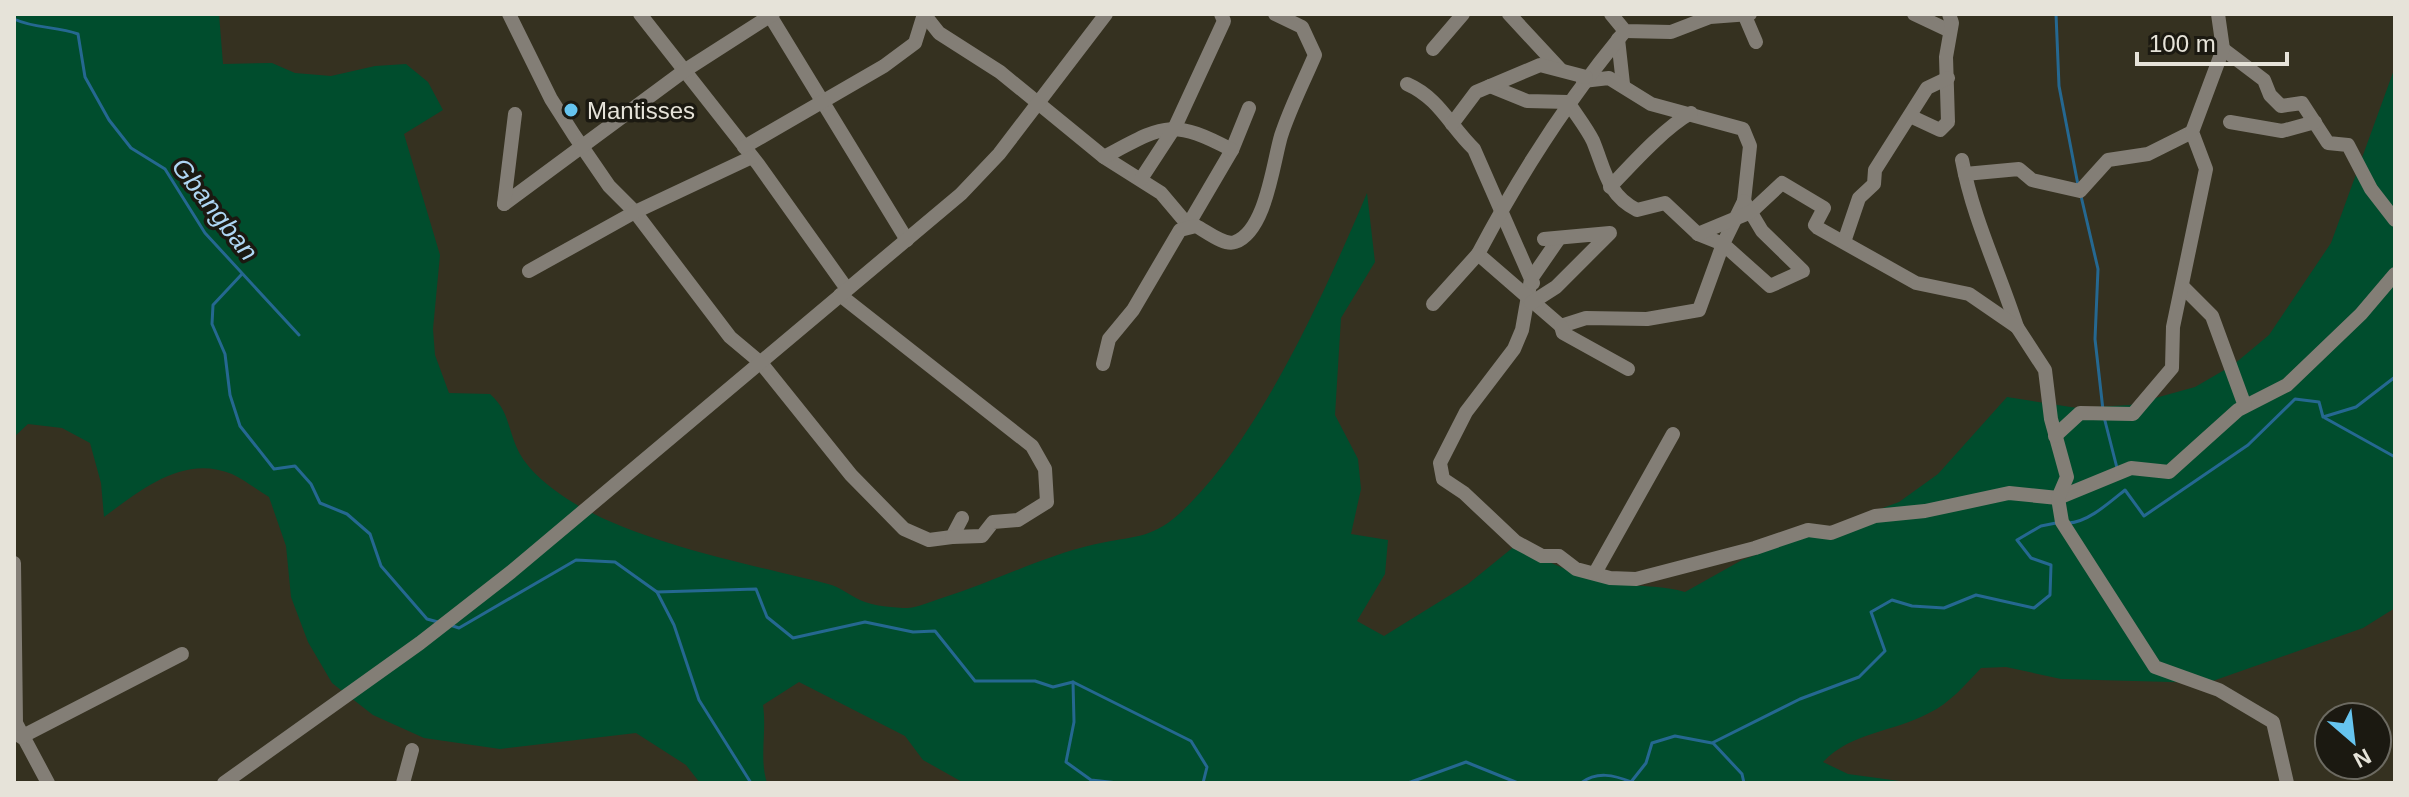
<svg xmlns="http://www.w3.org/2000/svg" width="2409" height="797" font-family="Helvetica,sans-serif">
	<rect width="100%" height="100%" fill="#353120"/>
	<!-- green -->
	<path fill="#004d2d" d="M14 14H219L223 64 272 63 295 73 331 76 375 66 406 64 428 82 443 110 404 134 440 255 433 329 435 355 449 393 490 394C508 410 507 424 516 446 524 466 543 482 560 494 626 541 749 564 828 584 840 587 849 595 860 600 872 606 895 608 908 608 919 607 932 601 942 598 994 582 1042 556 1096 544 1131 536 1150 540 1179 514 1258 442 1325 292 1367 193L1375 262 1341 318 1335 415 1358 459 1361 489 1351 534 1388 540 1385 574 1357 621 1384 636 1468 584 1516 545C1549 564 1589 581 1629 585 1650 587 1664 586 1685 592L1742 560 1899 502 1938 474 2007 397 2077 408 2130 405 2195 387 2233 365 2269 335 2331 243 2395 67V608L2363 628 2207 683 2061 679 2006 667 1981 668C1965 685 1950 703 1929 713 1892 733 1853 731 1823 762L1848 774 1914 783H964L923 760 905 736 799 682 763 705C767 732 759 758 767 783H700L686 765 636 733 500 749 424 738 373 715 332 683 308 642 291 597 286 546 269 497C257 490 245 480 232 474 183 454 141 490 104 517L101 483 90 443 62 428 28 424 14 437Z"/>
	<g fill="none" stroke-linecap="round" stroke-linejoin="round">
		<!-- stream -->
		<g stroke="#256891" stroke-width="3">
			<path d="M2056 14 2059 86 2078 185"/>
			<path d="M14 19C35 29 57 26 78 34L85 77 109 120 131 148 165 169 205 233 299 335"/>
			<path d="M2081 196 2098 269 2095 339 2103 410"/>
			<path d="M242 274 213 305 212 324 225 354 230 395 240 426 274 469 295 466 311 484 320 503 347 514 370 534 381 566 427 619 438 622"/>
			<path d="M2104 417 2117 468"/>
			<path d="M2325 418 2395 457"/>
			<path d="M2068 523C2087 523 2110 502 2125 490L2144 516 2248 445 2295 399 2319 402 2323 417 2356 407 2395 377"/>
			<path d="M657 592 674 625 699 700 751 783"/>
			<path d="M450 625 459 628 576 560 615 562 657 592 756 589 767 617 793 638 865 622 913 632 935 631 975 681H1035L1053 687 1073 682 1191 741 1207 767 1203 783"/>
			<path d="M1073 682 1074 722 1066 762 1091 780 1118 783"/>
			<path d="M1713 743 1742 774 1744 783"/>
			<path d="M1408 783 1466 762 1518 783"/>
			<path d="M1581 783C1597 771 1614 775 1631 782L1646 763 1652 743 1675 736 1712 743 1800 699 1859 677 1885 651 1871 612 1892 600 1912 606 1944 608 1976 595 2034 608 2050 595 2051 565 2031 558 2017 540 2041 526 2056 523"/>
		</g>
		<!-- minor -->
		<g stroke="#837e76" stroke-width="14">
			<path d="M509 14 551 99 574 135 609 186 635 212 730 337 761 363 851 475 904 529 929 540 952 537 962 518"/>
			<path d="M640 14 758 164 847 289"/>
			<path d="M769 14 907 240"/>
			<path d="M924 14 939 33 1000 72 1104 157 1161 193 1188 225 1232 150 1249 108"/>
			<path d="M1509 14 1560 69"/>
			<path d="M1611 14 1625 31 1671 32 1710 17 1750 14"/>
			<path d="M1744 14 1756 42"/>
			<path d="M1914 14 1950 31"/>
			<path d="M1618 39 1623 84"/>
			<path d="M1433 49 1463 14"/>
			<path d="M2223 49 2264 80 2270 95 2281 106 2302 103 2328 143 2348 145 2371 189 2395 220"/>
			<path d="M1583 81 1609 78 1651 104 1743 129 1750 146 1744 201"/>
			<path d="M1407 84C1439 98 1450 126 1474 149L1531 279 1522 330 1514 349 1466 412 1440 463 1443 479 1464 493 1516 542 1542 556H1559L1576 569 1610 578 1636 579 1755 548 1808 530 1831 533 1875 516 1925 511 2009 493 2058 498 2131 468 2169 472 2238 410 2287 385 2361 314 2395 274"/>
			<path d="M1490 86 1527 101 1568 102C1576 115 1586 127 1593 141 1605 170 1607 195 1637 210L1665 203 1698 234 1723 244 1744 201 1762 231 1803 271 1770 286 1723 244 1699 310 1647 319 1586 318 1561 326 1478 254C1520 174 1567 101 1625 31"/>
			<path d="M1910 116 1940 130 1948 122 1946 57 1952 23 1949 14"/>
			<path d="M2230 122 2282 131 2315 122"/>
			<path d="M1452 124 1476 92 1540 65 1586 77"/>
			<path d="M744 147 884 66 915 43 924 14"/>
			<path d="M1104 157C1163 126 1170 117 1232 150"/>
			<path d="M1962 160C1973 219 1999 271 2017 327"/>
			<path d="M1965 174 2019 169 2032 180 2080 191 2108 160 2148 154 2192 132"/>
			<path d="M1141 179 1175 127 1224 21 1221 14"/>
			<path d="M1610 187C1632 164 1664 128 1691 113"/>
			<path d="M504 204 684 71 773 14"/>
			<path d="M504 204 515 114"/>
			<path d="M1698 234 1751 212 1782 183 1824 208 1815 225 1818 228 1916 283 1969 294 2017 327 2045 370 2051 419 2067 477 2058 498 2062 522 2155 667 2219 690 2273 722 2287 783"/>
			<path d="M1844 242 1859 198 1874 184 1875 170 1927 88 1948 78"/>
			<path d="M529 271 635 212 752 157"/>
			<path d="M1533 283 1531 279 1558 240"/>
			<path d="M2182 286 2212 316 2245 406"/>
			<path d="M840 295 1032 446 1045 469 1047 502 1018 520 993 522 982 536 952 537"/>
			<path d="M1531 303 1556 287 1610 233 1544 239"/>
			<path d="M1433 304 1478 254"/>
			<path d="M1561 326 1563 333 1628 369"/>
			<path d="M1103 364 1109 339 1133 310 1180 230 1196 226C1206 231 1224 246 1235 242 1266 231 1273 163 1281 136 1290 108 1304 81 1315 55L1302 27 1275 14"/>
			<path d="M2055 436 2080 413 2133 414 2172 368 2173 327 2206 169 2192 132 2223 49 2218 14"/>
			<path d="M14 563 16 723 48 783"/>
			<path d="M1595 573 1673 434"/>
			<path d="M21 737 182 654"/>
			<path d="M224 783 420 643 511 572 961 194 999 154 1106 14"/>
			<path d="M403 783 412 750"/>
		</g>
	</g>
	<!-- markers -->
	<circle fill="#66c4ef" stroke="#1b1911" stroke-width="3" cx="571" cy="110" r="8"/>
	<g text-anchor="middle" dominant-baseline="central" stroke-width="7" stroke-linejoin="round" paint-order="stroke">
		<!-- poi labels -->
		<g font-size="24" fill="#e6e3d9" stroke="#1b1911" text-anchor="start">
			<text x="587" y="110">Mantisses</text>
		</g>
		<!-- water labels -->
		<g font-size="26" font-style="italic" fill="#aed6f3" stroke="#1b1911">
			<text transform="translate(215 209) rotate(52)">Gbangban</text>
		</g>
	</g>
	<!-- border -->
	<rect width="2409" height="797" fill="none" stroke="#e6e3d9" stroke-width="32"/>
	<!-- north arrow -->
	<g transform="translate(2353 741) rotate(152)"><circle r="38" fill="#1b1911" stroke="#6c6a61" stroke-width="2"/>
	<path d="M0-6L14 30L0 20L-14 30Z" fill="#66c4ef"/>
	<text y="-12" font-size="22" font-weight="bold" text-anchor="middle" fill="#e6e3d9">N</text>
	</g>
	<!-- scale -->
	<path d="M2137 52v12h150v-12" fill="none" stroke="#e6e3d9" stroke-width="4"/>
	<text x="2149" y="52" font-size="24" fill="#e6e3d9" stroke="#1b1911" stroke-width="6" paint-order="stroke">100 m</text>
</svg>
